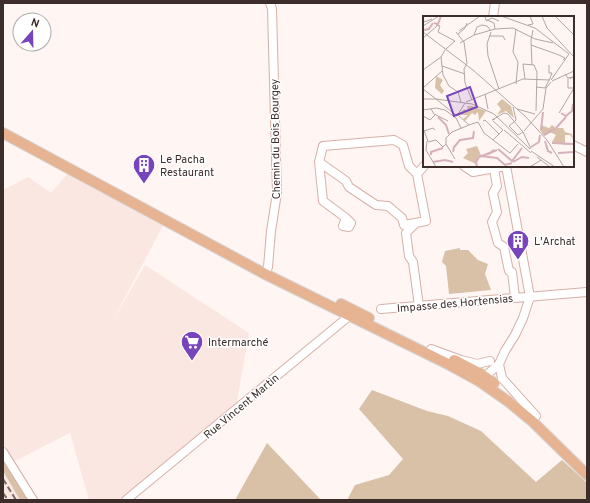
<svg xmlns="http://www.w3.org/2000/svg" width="590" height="503" viewBox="0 0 590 503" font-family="Overpass,sans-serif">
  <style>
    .built { fill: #fbe7e2 }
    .green { fill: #d8c1a7 }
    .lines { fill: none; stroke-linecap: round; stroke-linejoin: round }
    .minor-casing { stroke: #d6b0a7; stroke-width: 10 }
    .major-casing { stroke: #d8d5d4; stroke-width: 12 }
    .minor { stroke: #fff; stroke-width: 8 }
    .major { stroke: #e6b493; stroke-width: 10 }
    .rail { stroke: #776966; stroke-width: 2; stroke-dasharray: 6 3; stroke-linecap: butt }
    .labels { text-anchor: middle; stroke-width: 3; stroke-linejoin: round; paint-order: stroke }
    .street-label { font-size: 11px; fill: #3d2d2a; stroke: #fff }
    .poi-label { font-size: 11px; fill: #3d2d2a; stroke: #fff; text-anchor: start }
    .inset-river { fill: none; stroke: #d6b0bc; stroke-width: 2 }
    .inset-road { fill: none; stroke: #b1a6a3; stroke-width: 1 }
    .view { fill: #7844bc; fill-opacity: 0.15; stroke: #7844bc; stroke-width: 2 }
    .inset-edge { fill: none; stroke: #3d2d2a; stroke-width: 2 }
  </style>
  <rect width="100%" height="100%" fill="#fff6f4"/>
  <!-- built -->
  <path class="built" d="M70,171l95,51 -54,102 34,-59 104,68 -13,74 -75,58 -42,35h-30l-19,-67 -57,29 -10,-16v-256l25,-13 23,16z
    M3,471l15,25 2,4h-17z"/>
  <!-- green -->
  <path class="green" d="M460,248v2h8l10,10 10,4 -3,10 6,16 -42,4 -3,-28 -4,-4 3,-11z
    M372,390l55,21 21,5 33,15 55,51 26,-22 25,23v17h-240l8,-15 34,-10 14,-16 -44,-50z
    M267,443l54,57h-86z
    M3,460l25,40h-8l-17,-29z"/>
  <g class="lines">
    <!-- minor casing -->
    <g class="minor-casing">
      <path id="minor" d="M493,17l2,-14
        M394,140l9,5 6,21 8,8 9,47 -22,4 -2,-7 -14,-12 -12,-1 -27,-18 -3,-6 -27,-19 4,-16z
        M573,145l14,7
        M319,162l4,39 23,17 -3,8 6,1 2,-4 -5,-5
        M464,166l9,6 33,-6
        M494,169l3,17 -4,7 4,19 -5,10 6,21 6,4 5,24 3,1 3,25
        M417,174l7,-8
        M416,223l-10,10 3,23 4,6 6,44
        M265,274l3,-7 3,-36 6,-38 -5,-184 -2,-6
        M381,309l206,-17
        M431,349l30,11 16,4 13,-3
        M499,364l3,14 34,38
        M481,380l18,-16 6,-13 10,-16 8,-17 7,-21 -24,-131
        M3,452l30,48
        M126,500l228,-188"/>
    </g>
    <!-- major casing -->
    <g class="major-casing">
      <path id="major" d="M3,133l262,141 183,90 31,17 30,21 23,19 55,54
        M341,304l28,14
        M454,360l27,14 13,9"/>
    </g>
    <!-- minor -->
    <use href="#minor" class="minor"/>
    <!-- major -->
    <use href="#major" class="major"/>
    <!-- rail -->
    <path class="rail" d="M3,479l13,21
      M3,493l5,7"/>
  </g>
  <!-- icons -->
  <defs>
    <g id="building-pin" transform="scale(1.15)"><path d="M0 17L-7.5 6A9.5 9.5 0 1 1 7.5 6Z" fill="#7844bc" stroke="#fff"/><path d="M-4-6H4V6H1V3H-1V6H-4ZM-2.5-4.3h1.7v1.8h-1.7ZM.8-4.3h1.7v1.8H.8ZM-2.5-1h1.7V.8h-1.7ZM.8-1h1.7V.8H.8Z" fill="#fff"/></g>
    <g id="supermarket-pin" transform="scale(1.15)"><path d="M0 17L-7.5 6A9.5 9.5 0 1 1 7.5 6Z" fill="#7844bc" stroke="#fff"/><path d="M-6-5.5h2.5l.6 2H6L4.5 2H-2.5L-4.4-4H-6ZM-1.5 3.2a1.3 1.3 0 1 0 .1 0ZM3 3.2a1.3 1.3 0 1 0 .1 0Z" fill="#fff"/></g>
  </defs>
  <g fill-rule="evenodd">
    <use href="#building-pin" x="144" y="165"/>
    <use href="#building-pin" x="518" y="241"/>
    <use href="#supermarket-pin" x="192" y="342"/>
  </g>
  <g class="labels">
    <!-- street labels -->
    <g class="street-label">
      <text transform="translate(275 139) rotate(-91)" y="4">Chemin du Bois Bourgey</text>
      <text transform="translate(455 303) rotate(-5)" y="4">Impasse des Hortensias</text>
      <text transform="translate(241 406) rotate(-40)" y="4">Rue Vincent Martin</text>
    </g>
    <!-- poi labels -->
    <g class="poi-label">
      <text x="160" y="163">Le Pacha<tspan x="160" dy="13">Restaurant</tspan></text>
      <text x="534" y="245">L'Archat</text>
      <text x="208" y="346">Intermarché</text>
    </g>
  </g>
  <!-- overview -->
  <g transform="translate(423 16)">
    <rect width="151" height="151" fill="#fff6f4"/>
    <path d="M13,60l7,4 -3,5 4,6 -2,3 -7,-6zM79,83l9,7 3,12 -8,-7 -9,4 4,-6 -4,-5zM44,90h5l14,5 -7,10 -1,-9 -3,3 -3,-2 -7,8 -2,-2 5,-4h-9l5,-6 4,2zM118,109l8,3 3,-3 4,3h7l2,4 7,2 1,5 -3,-4h-5v9l9,-1v1l-8,1 -14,-3 4,-7 -6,-3 -6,4 -4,-6zM54,130l4,9 7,-1 5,-5 3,2 -7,4 -9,1 -4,8 -13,-6 5,-5 -2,-4z" fill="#d8c1a7"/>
    <path class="inset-river" d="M11,7l4,1 3,-8M1,14l5,-1 4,-6M138,97l5,3 6,-5 1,-7M15,101l8,8 3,9M133,112l10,-11M118,114l2,-18M121,119l11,-6M122,125l3,10 4,2M129,127l22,1M108,131l8,-5 1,-7M75,133l14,12 10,-13M30,136l1,-5 6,-7 13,-2 1,-7M135,137l16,-1M8,139v-3l12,-4M58,140l16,2 8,7 7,-2M10,146l12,-2 8,2M90,146l9,-5 7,1M54,151l-1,-5 3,-5 18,-7"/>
    <path class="inset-road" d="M0,0l1,6 8,-3M63,0l-1,3 9,4 1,6M78,0l34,12 34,26M119,0l5,12 27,29M132,0l19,19M63,5l6,-3 7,3M13,9l4,1 -2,6 17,9M105,9l5,-1 -3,-8M0,10l16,-10M72,13l18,-1 22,11 18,4M36,15l21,-15M0,16l50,38 53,47 21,23 17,27M33,16l8,10 3,21 -3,6 1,14 7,17M68,16l-4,12 1,12 11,33M35,18l7,-6 2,-5M51,19l3,-8 5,-2 5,1 4,5M67,20h13l2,4M0,22l14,-12M37,27l14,-8 21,-6M108,29l28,10 6,3 -2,2M23,33l9,-8M18,41l2,18 6,11 9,6 3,10M109,49l-1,-25 2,-10M19,50l23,8M0,54l18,-13 4,-7M142,58l3,4 5,-1 -3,2M145,62v10h5M102,63l-2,-15 11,1 3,7 -1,39M128,64l18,-26M129,65l22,-10M93,68l2,-22 -5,-10 3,-23M113,71l9,1 5,-10 2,-5h-3v-8M0,72l19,-17M0,73l13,10 36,5 22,10 36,35M62,78l3,15M0,83h13l21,17 8,-13M43,86l57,-23 27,1M90,91l3,13 -2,2M8,93l3,5 14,7M94,93l18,5M0,94l13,-2 9,2 11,8 5,10M136,97l15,-25M35,99l11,10M0,100l7,4 5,-5M72,103l-3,1 12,-7 4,1 15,18 8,17M60,105l2,-1 14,14M70,105l10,9M91,106l-5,4 9,9 5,-3M46,109l9,-3 6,11 26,20 8,-9M0,112l5,13M81,114l27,23M1,115l9,-3 2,2M101,115l19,-22 3,-21 5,-6M70,124l10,-10M4,125l-1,9 10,17M5,126l8,-2 7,7 3,-3M23,128v-6l6,-6 17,-7M23,128l9,15M108,135l24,16M114,141l13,10M107,151l11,-7"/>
    <path class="view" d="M47,71l7,20 -23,9 -7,-20z"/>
    <rect width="151" height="151" class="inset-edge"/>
  </g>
  <!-- border -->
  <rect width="590" height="503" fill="none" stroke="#3d2d2a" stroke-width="8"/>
  <!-- north arrow -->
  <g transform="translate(32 32) rotate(20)"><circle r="19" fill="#ffffff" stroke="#b1abaa"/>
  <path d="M0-3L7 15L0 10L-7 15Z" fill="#7844bc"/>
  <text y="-6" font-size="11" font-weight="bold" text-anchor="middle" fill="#3d2d2a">N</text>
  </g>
</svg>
